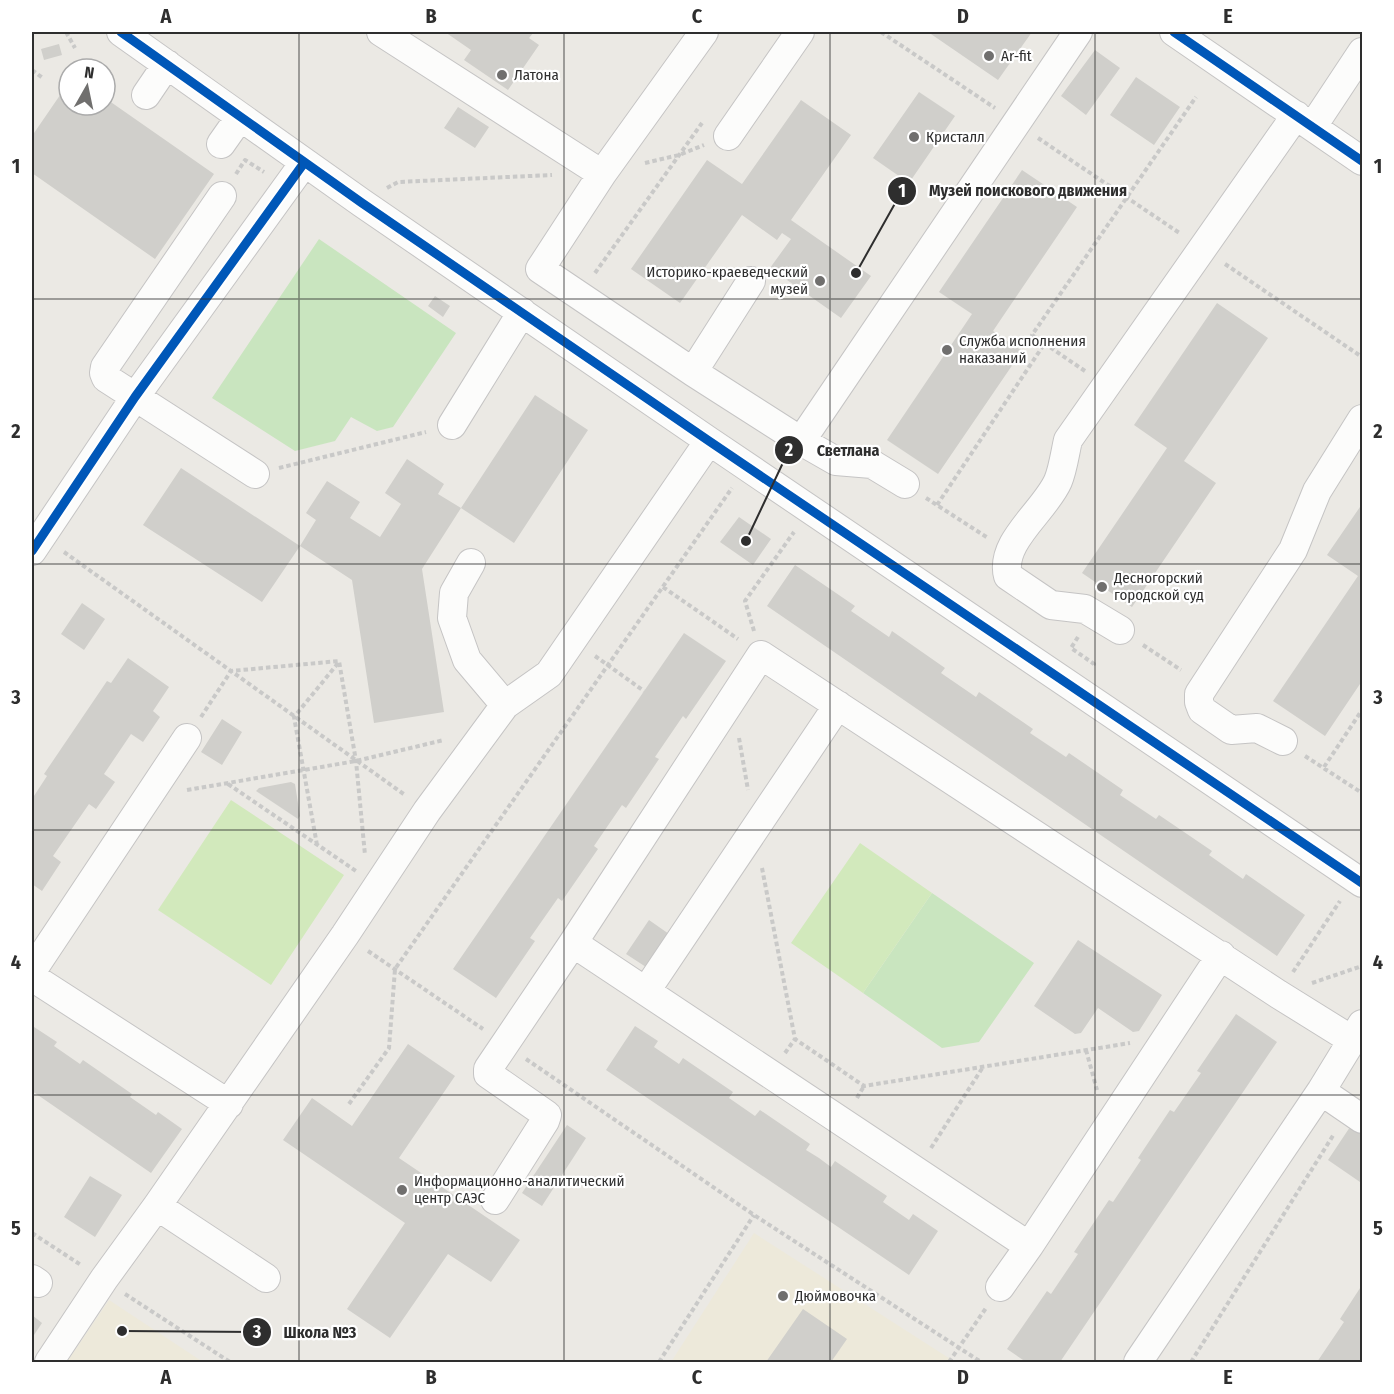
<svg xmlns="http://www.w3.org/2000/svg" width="1394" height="1394" viewBox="0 0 1394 1394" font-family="'Fira Sans Condensed',sans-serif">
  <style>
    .education { fill: #ede9da }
    .green { fill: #c9e5bf }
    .pitch { fill: #d2e9bc }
    .building { fill: #d0cfcb }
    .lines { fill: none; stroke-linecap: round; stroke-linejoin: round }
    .minor-casing { stroke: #c5c4c4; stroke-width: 30 }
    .path { stroke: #c9c9c8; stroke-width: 4; stroke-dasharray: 4.5 3; stroke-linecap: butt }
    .minor { stroke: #fcfcfb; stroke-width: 28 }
    .cycleway-casing { stroke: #fff; stroke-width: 13 }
    .cycleway { stroke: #0057b8; stroke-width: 9 }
    .grid { fill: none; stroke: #2e2e2e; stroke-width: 1.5; stroke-opacity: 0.55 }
    .poi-dot { fill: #706f6e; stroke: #fff; stroke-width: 2 }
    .labels { text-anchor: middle; stroke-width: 4.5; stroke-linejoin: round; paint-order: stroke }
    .poi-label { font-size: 15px; fill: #2e2e2e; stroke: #fff; text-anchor: start }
    .leader { fill: none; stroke: #2e2e2e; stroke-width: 2 }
    .callout-dot { fill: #2e2e2e; stroke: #fff; stroke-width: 2 }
    .mark-label { font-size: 18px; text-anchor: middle; font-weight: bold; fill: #fff }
    .callout-label { font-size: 16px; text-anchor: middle; font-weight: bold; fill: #2e2e2e; stroke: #fff; stroke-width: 4.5; stroke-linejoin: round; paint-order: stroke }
    .neatline { fill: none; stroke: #2e2e2e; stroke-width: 2 }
    .grid-label { font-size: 20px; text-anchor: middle; font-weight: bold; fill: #2e2e2e }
  </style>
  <rect width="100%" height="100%" fill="#ebe9e4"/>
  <!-- education -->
  <path class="education" d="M754,1233l201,129h-284z
    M109,1300l94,62h-136z"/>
  <!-- green -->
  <path class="green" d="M319,239l137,94 -63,94 -16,4 -26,-14 -16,24 -40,10 -83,-53z
    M932,893l102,70 -55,79 -37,6 -79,-55z"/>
  <!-- pitch -->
  <path class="pitch" d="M231,800l113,75 -73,110 -113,-75z
    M860,843l72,50 -69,100 -72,-50z"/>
  <!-- building -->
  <path class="building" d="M445,32h89l-5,6 10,7 -31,45 -44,-30 7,-10z
    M928,32h104l-34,48z
    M59,44l3,11 -18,5 -3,-11z
    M1095,50l25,18 -34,47 -25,-19z
    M1136,77l44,30 -26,38 -44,-30z
    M69,82v23h36v-7l109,76 -59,85 -123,-86v-37z
    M919,92l36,24 -46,67 -36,-25z
    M801,100l50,35 -60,85 80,56 -30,42 -71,-50 21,-29 -9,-6 -5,7 -35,-25 -62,88 -49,-34 76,-109 35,24z
    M458,107l31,20 -14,21 -31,-20z
    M1022,170l55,37 -84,124 29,20 -84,123 -51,-34 85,-126 -33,-22z
    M435,296l15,10 -7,11 -15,-11z
    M1217,303l51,35 -84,123 32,22 -84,124 -50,-34 85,-125 -33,-23z
    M535,395l53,35 -74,113 -53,-35 -39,61 22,143 -70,11 -22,-143 -52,-34 16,-26 -10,-7 21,-32 33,21 -10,16 30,19 21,-33 -16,-11 22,-34 37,25 -6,10 23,14z
    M181,468l119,78 -38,56 -119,-77z
    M1362,504v177l-37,55 -52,-35 85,-125 -31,-21z
    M739,517l32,22 -18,26 -33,-23z
    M795,565l60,41 -4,5 38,26 3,-6 53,37 -4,5 35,24 3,-5 54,37 -3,4 36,24 3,-4 54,37 -3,5 36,24 3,-4 53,36 -3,4 34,24 3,-5 59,41 -28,41 -510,-350z
    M82,603l23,16 -21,31 -23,-16z
    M684,633l42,28 -40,58 -3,-3 -28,41 4,2 -33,49 -4,-3 -28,41 4,3 -36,52 -4,-3 -28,40 5,3 -39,57 -43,-29z
    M128,658l41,29 -16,24 7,6 -17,25 -12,-8 -27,40 11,8 -19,27 -7,-5 -36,52 8,6 -19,29 -10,-7v-85l15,-23 -3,-2 63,-93 4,2z
    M222,719l20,13 -20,33 -21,-13z
    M291,782l4,2 5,32 -2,3 -42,-28 3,-3z
    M649,920l20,14 -23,33 -20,-13z
    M1078,940l84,55 -23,36 -6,1 -35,-24 -17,25 -6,1 -41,-28z
    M1236,1014l41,28 -217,320h-34l-19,-13 40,-58 4,3 27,-40 -4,-2 35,-52 4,2 28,-42 -3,-2 32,-48 4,2 27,-39 -4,-2z
    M635,1026l23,15 -4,6 25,17 4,-6 50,34 -4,6 26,18 5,-6 50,34 -4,6 13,8 12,9 4,-6 52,35 -4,6 26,18 4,-6 25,17 -29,44 -303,-205z
    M34,1027l23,15 -3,4 26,18 3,-4 49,34 -2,3 26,18 2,-3 24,17 -31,44 -119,-82v-61z
    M408,1044l47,32 -56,82 121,82 -29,42 -43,-28 -58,84 -43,-29 58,-86 -122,-83 29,-42 40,28z
    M567,1125l19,13 -44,68 -20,-13z
    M1350,1127l12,8 -2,8 2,2v33l-2,4 -32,-22z
    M90,1176l32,19 -27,42 -31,-20z
    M1362,1285v77h-45l27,-40 -4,-3z
    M803,1309l44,30 -16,23h-65z
    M32,1315l10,8 -10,15z"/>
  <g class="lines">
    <!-- minor casing -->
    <g class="minor-casing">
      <path id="minor" d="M121,32l241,171 347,238 653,442
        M381,32l221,142
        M704,32l-102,142 -62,95 153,103 108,69 35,20 36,3 33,20
        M1174,32l188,129
        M146,95l21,-31
        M1313,126l49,-74
        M728,136l72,-104
        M221,144l19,-27
        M222,196l-117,171 -1,6 2,5 149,96
        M693,372l58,-91
        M452,425l70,-113
        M801,441l277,-409
        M32,551l103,-154 169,-234
        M471,563l-17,30 -2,25 15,42 38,45
        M1120,630l-35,-21 -34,-4 -43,-29c-9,-34 37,-65 50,-95 5,-12 7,-28 10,-41l228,-325
        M1283,741l-26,-13 -26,2 -29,-20 -3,-8v-8l94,-144 24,-59 45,-72
        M573,943l456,303 192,-291
        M32,971l155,-233
        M32,977l197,127
        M646,991l192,-286
        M1321,1091l41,28
        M495,1200l50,-79 2,-6 -59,-41v-5l85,-126 188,-288 517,339 74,46
        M157,1206l109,72
        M32,1279l6,4
        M1000,1287l29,-41
        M49,1362l55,-83 53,-73 188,-271 82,-124 78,-106 44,-31 160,-233
        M1138,1362l183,-271 41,-67"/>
    </g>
    <!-- path -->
    <path class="path" d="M66,32l9,16
      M881,32l114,76
      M32,70l12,9
      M1038,138l143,96
      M645,163l34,-8 25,-10
      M236,174l9,-14 19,12
      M387,188l11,-6 154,-7
      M1225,264l137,93
      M595,273l107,-150
      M1085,371l-53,-36 164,-238
      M279,468l147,-36
      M926,498l62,40
      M937,505l108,-162
      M64,552l341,243
      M663,587l75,52
      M754,631l-9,-30 49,-69
      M1078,637l-7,11 23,16 -2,2
      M1143,645l38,25
      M595,656l49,35
      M201,717l30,-46 108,-10 17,100 9,94
      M739,738l9,52
      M1305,756l57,37
      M1324,767l38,-57
      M228,784l128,87
      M187,790l169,-29 88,-21
      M317,845l-23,-128 45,-55
      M762,868l33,171 69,47 266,-43
      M368,951l115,78
      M1293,972l47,-71
      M1312,983l50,-17
      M1086,1050l11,40
      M785,1053l10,-14
      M526,1059l228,156 227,147
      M857,1098l7,-12
      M349,1104l40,-56 6,-79 337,-481
      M931,1148l52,-81
      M32,1233l49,32
      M125,1294l105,68
      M659,1362l95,-147
      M949,1362l37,-54
      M1191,1362l143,-228"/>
    <!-- minor -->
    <use href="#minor" class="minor"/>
    <!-- cycleway casing -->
    <g class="cycleway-casing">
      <path id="cycleway" d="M121,32l241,171 347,238 653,442
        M1174,32l188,129
        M32,551l103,-154 169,-234"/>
    </g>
    <!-- cycleway -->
    <use href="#cycleway" class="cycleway"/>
  </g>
  <!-- grid -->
  <path class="grid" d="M299,32v1330M564,32v1330M830,32v1330M1095,32v1330M32,299h1330M32,564h1330M32,830h1330M32,1095h1330"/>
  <!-- markers -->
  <g class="poi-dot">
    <circle cx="989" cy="56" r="6"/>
    <circle cx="502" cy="75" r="6"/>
    <circle cx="914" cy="137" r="6"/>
    <circle cx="820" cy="281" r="6"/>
    <circle cx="947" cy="350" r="6"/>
    <circle cx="1102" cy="587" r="6"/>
    <circle cx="402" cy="1190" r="6"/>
    <circle cx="783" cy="1296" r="6"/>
  </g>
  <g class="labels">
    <!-- poi labels -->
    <g class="poi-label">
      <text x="1001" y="61">Ar-fit</text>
      <text x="514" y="80">Латона</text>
      <text x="926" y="142">Кристалл</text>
      <text x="808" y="277" text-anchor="end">Историко-краеведческий<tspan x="808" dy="17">музей</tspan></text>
      <text x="959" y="346">Служба исполнения<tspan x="959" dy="17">наказаний</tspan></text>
      <text x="1114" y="583">Десногорский<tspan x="1114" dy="17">городской суд</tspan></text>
      <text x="414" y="1186">Информационно-аналитический<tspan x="414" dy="17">центр САЭС</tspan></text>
      <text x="795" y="1301">Дюймовочка</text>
    </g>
  </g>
  <!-- callouts -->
  <path class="leader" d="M856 273L902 191M746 541L789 450M122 1331L257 1332"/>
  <g class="callout-dot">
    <circle cx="856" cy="273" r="6"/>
    <circle cx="746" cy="541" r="6"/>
    <circle cx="122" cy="1331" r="6"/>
    <circle cx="902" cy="191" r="15"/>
    <circle cx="789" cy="450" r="15"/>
    <circle cx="257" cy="1332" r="15"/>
  </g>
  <g class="mark-label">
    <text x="902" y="197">1</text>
    <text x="789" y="456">2</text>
    <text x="257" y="1338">3</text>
  </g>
  <g class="callout-label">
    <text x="1028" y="196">Музей поискового движения</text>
    <text x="848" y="456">Светлана</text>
    <text x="320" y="1338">Школа №3</text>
  </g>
  <!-- border -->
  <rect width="1394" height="1394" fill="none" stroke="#ffffff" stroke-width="66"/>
  <!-- north arrow -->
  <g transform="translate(87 87) rotate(9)"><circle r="28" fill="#ffffff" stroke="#ababab" stroke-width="1.5"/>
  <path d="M0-4.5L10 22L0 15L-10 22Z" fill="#706f6e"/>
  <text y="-9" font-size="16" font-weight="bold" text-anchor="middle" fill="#2e2e2e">N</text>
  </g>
  <rect x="33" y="33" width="1328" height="1328" class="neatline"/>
  <g class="grid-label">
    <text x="166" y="23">A</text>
    <text x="431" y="23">B</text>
    <text x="697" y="23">C</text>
    <text x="963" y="23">D</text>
    <text x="1228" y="23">E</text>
    <text x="16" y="173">1</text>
    <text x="1378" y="173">1</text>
    <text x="16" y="438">2</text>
    <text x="1378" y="438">2</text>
    <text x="16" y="704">3</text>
    <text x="1378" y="704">3</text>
    <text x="16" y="969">4</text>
    <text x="1378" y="969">4</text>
    <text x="16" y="1235">5</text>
    <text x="1378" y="1235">5</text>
    <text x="166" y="1384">A</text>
    <text x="431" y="1384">B</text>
    <text x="697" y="1384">C</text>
    <text x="963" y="1384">D</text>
    <text x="1228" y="1384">E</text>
  </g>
</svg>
